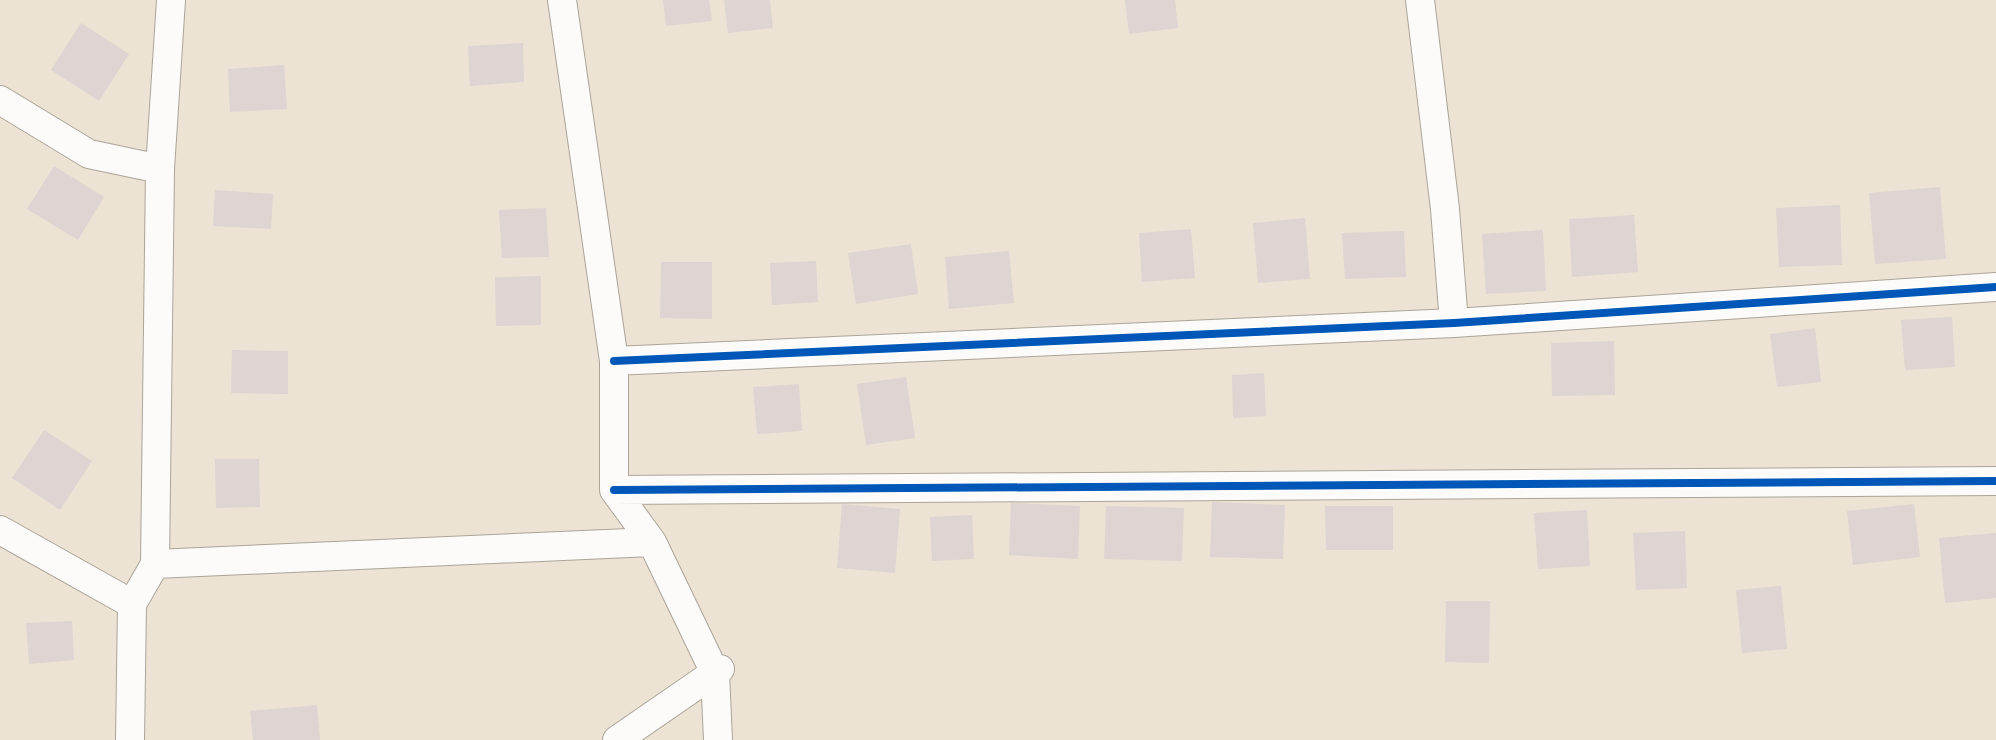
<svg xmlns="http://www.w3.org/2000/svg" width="1996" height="740" viewBox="0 0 1996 740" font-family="'Open Sans',sans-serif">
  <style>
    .building { fill: #ded4d2 }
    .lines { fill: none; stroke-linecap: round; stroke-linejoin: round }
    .minor-casing { stroke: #aba499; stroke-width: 30 }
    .minor { stroke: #fcfbf9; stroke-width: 28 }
    .cycleway-casing { stroke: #fff; stroke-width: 11 }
    .cycleway { stroke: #0057b8; stroke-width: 8 }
  </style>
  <rect width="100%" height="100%" fill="#ece3d4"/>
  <!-- building -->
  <path class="building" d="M663,0h46l3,21 -46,5z
    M724,0h46l3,28 -45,5z
    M1125,0h50l3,28 -49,6z
    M81,23l48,31 -30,47 -48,-31z
    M523,43l1,39 -54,4 -2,-40z
    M284,65l3,44 -57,3 -2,-43z
    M54,166l50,31 -26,43 -51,-31z
    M1940,187l6,72 -71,5 -6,-71z
    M215,190l58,4 -2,35 -58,-3z
    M1840,205l2,60 -63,2 -3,-59z
    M546,208l3,49 -47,1 -3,-48z
    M1634,215l4,57 -66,5 -3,-58z
    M1305,218l5,61 -52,4 -5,-60z
    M1191,229l4,49 -53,4 -3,-49z
    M1543,230l3,61 -60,3 -4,-60z
    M1404,231l2,46 -61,2 -3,-46z
    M911,244l7,50 -62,10 -8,-51z
    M1009,251l5,52 -65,6 -4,-52z
    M816,261l2,41 -46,3 -2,-42z
    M661,262h51v57l-52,-1z
    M541,276v49l-45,1 -1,-49z
    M1952,317l3,50 -50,3 -4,-50z
    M1815,328l6,54 -44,5 -7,-53z
    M1614,341l1,54 -63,1 -1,-53z
    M232,350l56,1v43l-57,-1z
    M1264,373l2,43 -33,2 -1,-43z
    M906,377l9,61 -49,7 -9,-61z
    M799,384l3,47 -45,3 -4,-47z
    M44,430l48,31 -32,49 -48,-32z
    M215,459h44l1,48 -44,1z
    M1212,502l73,3 -2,54 -73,-2z
    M1011,503l69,3 -2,53 -69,-4z
    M842,504l58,5 -5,64 -58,-5z
    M1914,504l6,53 -67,8 -6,-54z
    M1106,506l78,2 -2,53 -78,-2z
    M1325,506h68v44h-67z
    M1587,510l3,56 -52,3 -4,-56z
    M972,515l2,44 -42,2 -2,-44z
    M1685,531l2,57 -51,2 -3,-57z
    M1996,533v65l-51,5 -6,-65z
    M1781,586l6,63 -45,4 -6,-63z
    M1446,601h44l-1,62 -44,-1z
    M72,621l2,39 -45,4 -3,-41z
    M317,705l3,35h-67l-3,-29z"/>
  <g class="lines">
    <!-- minor casing -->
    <g class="minor-casing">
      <path id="minor" d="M562,0l52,361v129l38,52 63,131 3,67
        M1420,0l25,209 9,114
        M0,100l89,54 71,15
        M614,361l840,-38 542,-36
        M614,490l1382,-9
        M0,530l132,74
        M155,564l497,-22
        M130,740l2,-136 23,-40 5,-395 11,-169
        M617,740l103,-71"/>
    </g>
    <!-- minor -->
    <use href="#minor" class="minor"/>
    <!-- cycleway casing -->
    <g class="cycleway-casing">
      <path id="cycleway" d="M614,361l840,-38 542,-36
        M614,490l1382,-9"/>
    </g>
    <!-- cycleway -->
    <use href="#cycleway" class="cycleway"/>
  </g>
</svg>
